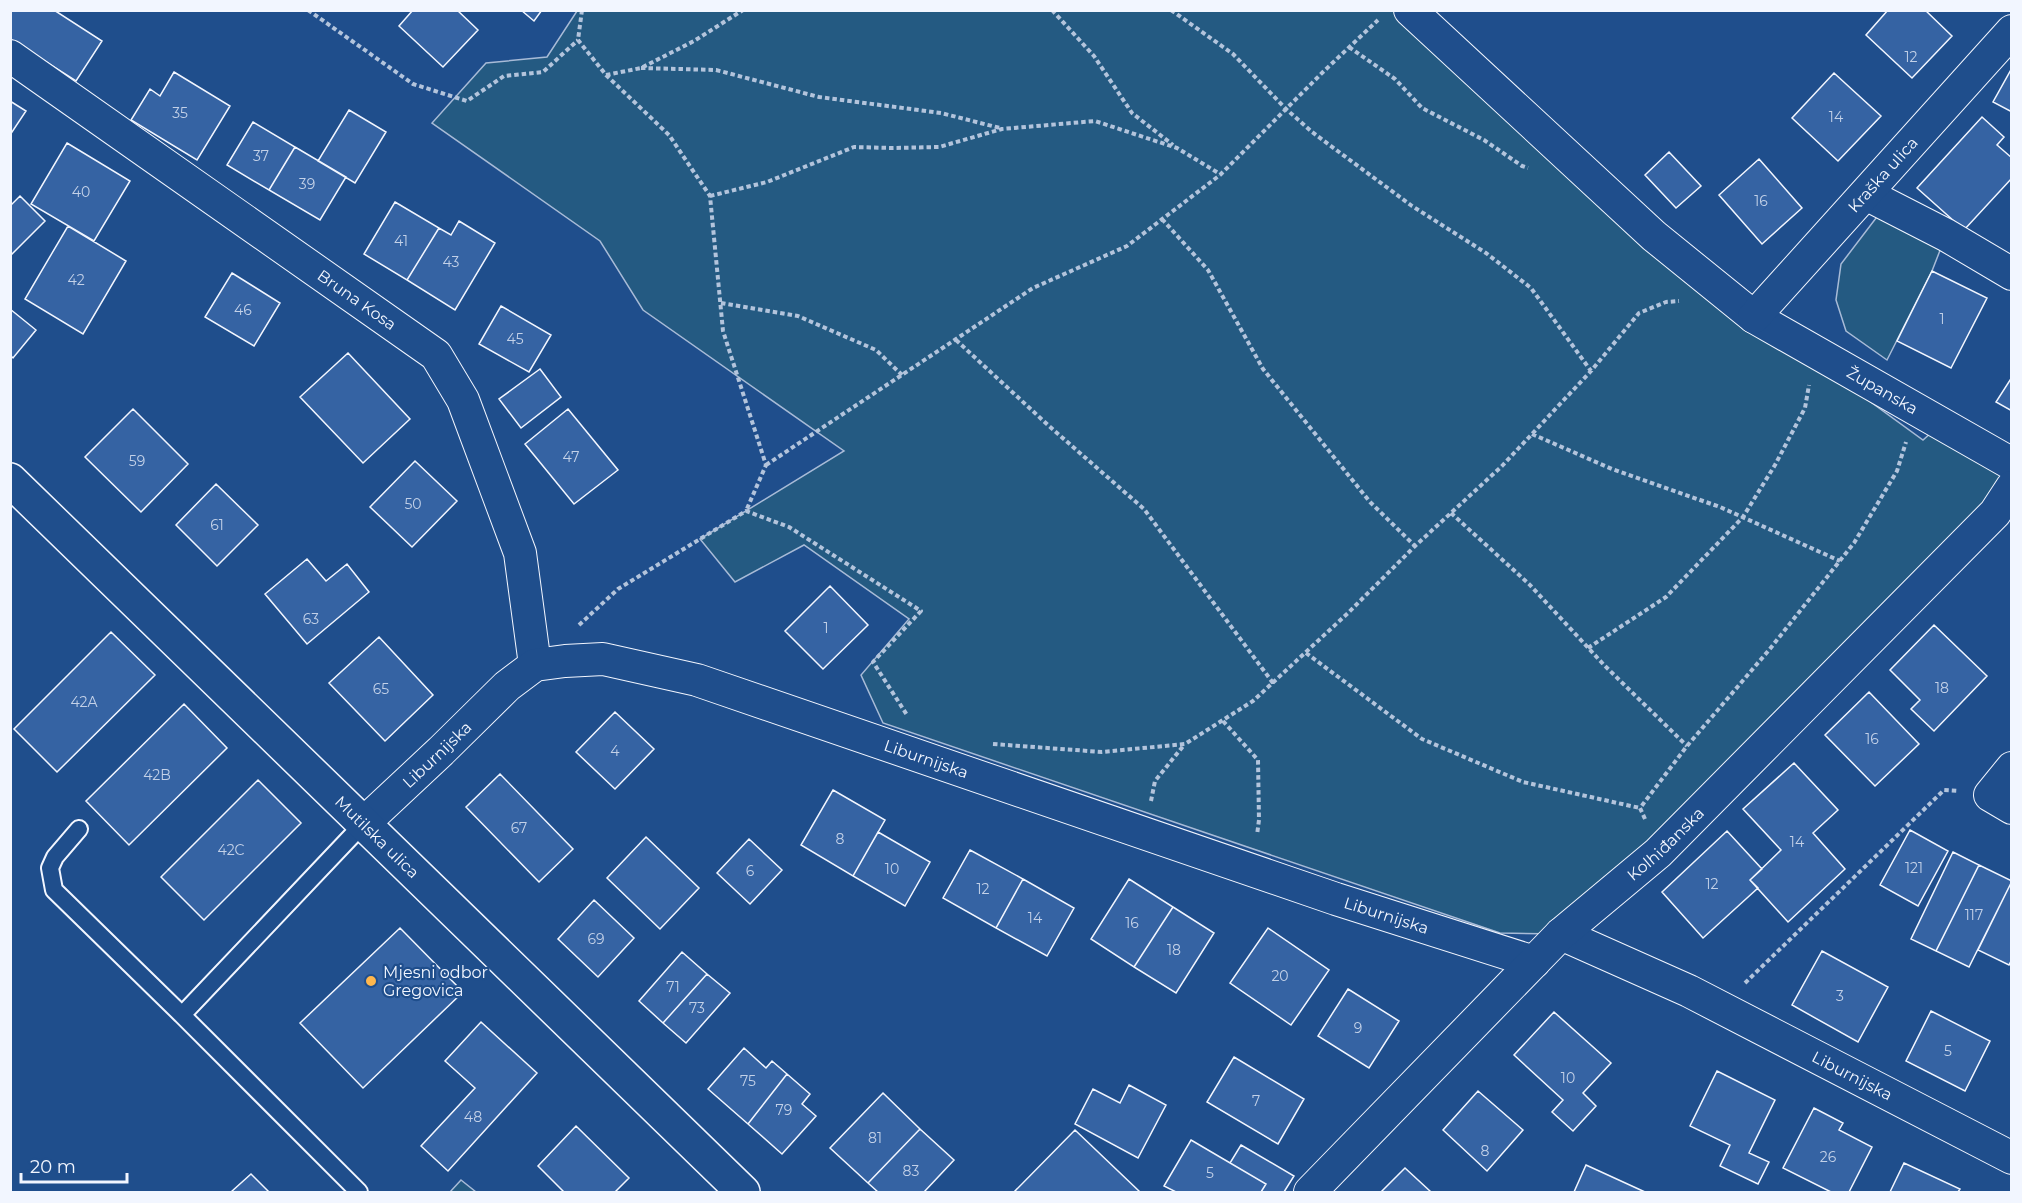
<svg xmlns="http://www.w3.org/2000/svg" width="2022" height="1203" viewBox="0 0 2022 1203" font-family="Montserrat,sans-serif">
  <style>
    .green { fill: #245a82; stroke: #a8bbd7; stroke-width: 1.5 }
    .building { fill: #3563a3; stroke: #f2f6ff; stroke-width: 1.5 }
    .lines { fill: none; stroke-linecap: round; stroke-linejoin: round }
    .lane-casing { stroke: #f2f6ff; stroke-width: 20 }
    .street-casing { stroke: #f2f6ff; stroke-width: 34 }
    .secondary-casing { stroke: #f2f6ff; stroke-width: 36 }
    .path { stroke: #b3c4dc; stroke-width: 4; stroke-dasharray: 4.5 3; stroke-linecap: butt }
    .lane { stroke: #1f4e8c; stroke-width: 16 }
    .street { stroke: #1f4e8c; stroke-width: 32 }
    .secondary { stroke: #1f4e8c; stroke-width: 33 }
    .poi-dot { fill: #ffb74d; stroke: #1f4e8c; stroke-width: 2 }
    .labels { text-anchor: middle; stroke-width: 4.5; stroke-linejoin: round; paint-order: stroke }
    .number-label { font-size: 14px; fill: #c3d1e8 }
    .street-label { font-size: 16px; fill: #f2f6ff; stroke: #1f4e8c }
    .poi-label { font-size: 16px; fill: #f2f6ff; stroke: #1f4e8c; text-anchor: start }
  </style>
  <rect width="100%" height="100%" fill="#1f4e8c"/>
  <!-- green -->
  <path class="green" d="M577,11h833l344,306 169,123 18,-16 70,40v23l-450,447 -61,-1 -617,-210 -22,-48 48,-56 -105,-74 -69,37 -35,-43 144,-88 -201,-141 -43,-69 -168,-118 54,-60 61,-6z
    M1886,205l60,30 -14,36 -45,89 -41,-29 -10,-31 5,-36z
    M461,1180l15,12h-26z"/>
  <!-- building -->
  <path class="building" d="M10,10h44l48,31 -26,40 -66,-42z
    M413,10h44l21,20 -35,37 -44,-41z
    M521,10h21l-8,11z
    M1888,10h37l27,26 -40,42 -46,-43z
    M2012,68v44l-19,-10z
    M174,72l56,34 -33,54 -66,-40 19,-31 10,7z
    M1834,73l47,43 -43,45 -46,-43z
    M10,101l16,10 -16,24z
    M349,110l37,22 -31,51 -37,-22z
    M1982,117l22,20 -7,8 15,13v20l-48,52 -47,-42z
    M253,122l42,25 -26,43 -42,-25z
    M67,143l63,38 -36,60 -63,-37z
    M295,147l51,30 -26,43 -51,-30z
    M1669,152l32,34 -25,22 -31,-33z
    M1759,159l43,49 -40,36 -43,-49z
    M20,196l25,25 -35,35v-50z
    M395,202l44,26 -32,52 -43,-26z
    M459,221l36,22 -40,67 -48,-30 32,-52 12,7z
    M68,226l58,35 -43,73 -58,-35z
    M1932,271l55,27 -36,70 -54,-27z
    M232,273l48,30 -26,43 -49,-29z
    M501,306l50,29 -22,37 -50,-28z
    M10,309l26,21 -23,28 -3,-3z
    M348,353l62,66 -47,44 -63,-66z
    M540,369l21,28 -40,31 -22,-29z
    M2012,377v34l-16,-9z
    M133,409l55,55 -47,48 -56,-55z
    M568,409l50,61 -44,34 -49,-60z
    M415,461l42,40 -45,46 -42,-40z
    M216,484l42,41 -41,41 -41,-41z
    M307,559l19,22 21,-17 22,28 -62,52 -42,-50z
    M830,586l38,39 -45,44 -38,-38z
    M1934,625l53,51 -53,55 -23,-22 9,-9 -30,-30z
    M111,632l44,43 -98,97 -43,-43z
    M379,637l54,58 -48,46 -56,-58z
    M1869,692l50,52 -44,42 -50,-51z
    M184,704l43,44 -98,97 -43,-44z
    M615,712l39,37 -39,40 -39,-37z
    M1794,763l44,47 -25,23 32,36 -57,53 -38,-42 31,-30 -38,-41z
    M500,774l73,75 -34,33 -73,-75z
    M258,780l43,43 -97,97 -43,-43z
    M833,790l52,30 -32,56 -52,-31z
    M1910,830l38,21 -30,55 -38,-21z
    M1727,831l35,38 -12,11 8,8 -55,50 -41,-46z
    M878,832l52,30 -25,44 -52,-30z
    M646,837l53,51 -39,41 -53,-51z
    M749,839l33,31 -32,34 -33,-31z
    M970,850l53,29 -27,49 -53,-30z
    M1953,852l26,13 -43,86 -25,-12z
    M1979,865l33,16 -43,86 -33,-16z
    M1023,879l51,29 -27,48 -51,-28z
    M1129,879l44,28 -39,60 -43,-28z
    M2012,881v78l-3,6 -31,-15z
    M594,900l40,38 -36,39 -40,-38z
    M1173,907l41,26 -38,60 -42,-26z
    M400,928l63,64 -100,96 -63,-65z
    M1268,928l61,42 -38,55 -61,-42z
    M1822,951l66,36 -30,55 -66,-37z
    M682,952l25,22 -44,49 -24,-22z
    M707,974l23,19 -44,50 -23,-20z
    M1348,989l51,32 -30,47 -51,-32z
    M1931,1011l59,30 -25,50 -59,-30z
    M1554,1012l57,51 -28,30 13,13 -23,25 -21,-19 11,-12 -49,-45z
    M481,1022l56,51 -89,98 -27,-25 54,-58 -30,-27z
    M744,1048l22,20 6,-7 15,13 -39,50 -40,-35z
    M1234,1057l70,42 -26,45 -71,-42z
    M1717,1071l58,29 -26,53 20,9 -11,22 -38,-18 10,-21 -40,-19z
    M787,1074l23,20 -8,10 14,12 -34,38 -34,-30z
    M1129,1085l37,20 -28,53 -63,-34 18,-35 27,14z
    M1478,1091l45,39 -36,41 -44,-41z
    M883,1093l37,36 -52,54 -38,-35z
    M1814,1108l29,15 -4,7 33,17 -23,45h-18l-48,-24z
    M576,1126l53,52 -14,14h-51l-26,-26z
    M920,1129l34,31 -30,32h-46l-10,-9z
    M1075,1130l65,62h-126z
    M1191,1140l75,44 -5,8h-85l-12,-6z
    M1241,1145l53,31 -10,16h-23l5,-8 -36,-21z
    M1904,1163l56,26 -2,3h-68z
    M1586,1165l59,27h-71z
    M1405,1168l26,24h-50z
    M251,1174l18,18h-38z"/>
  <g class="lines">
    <!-- lane casing -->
    <g class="lane-casing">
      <path id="lane" d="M79,829l-24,28 -5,11 4,22 128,125
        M359,1192l-177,-177 182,-192"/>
    </g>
    <!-- street casing -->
    <g class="street-casing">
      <g id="street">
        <path id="s1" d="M1410,10l244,226 100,81 258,147"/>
        <path id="s2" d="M10,56l426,299 27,45 57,153 15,112"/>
        <path d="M1866,194l80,41 66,39"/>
        <path id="s3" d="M1754,317l258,-286"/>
        <path d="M2012,768l-22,27 22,13"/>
        <path id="s4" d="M364,823l77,-72 66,-65 28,-21 30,-4 38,-2 94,21 639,219 198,63"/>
        <path id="s5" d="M1561,934l128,57 323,167"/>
        <path id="s6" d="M1310,1192l251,-258 97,-81 337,-340 17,-26"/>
      </g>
    </g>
    <!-- secondary casing -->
    <g class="secondary-casing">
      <g id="secondary">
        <path id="s7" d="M10,480l733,712"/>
      </g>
    </g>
    <!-- path -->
    <path class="path" d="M308,10l105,74 54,17 37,-25 39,-4 35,-32
      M582,10l-4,30 28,35 63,60 41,61 13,135 43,134 -20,46
      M1052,10l42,46 38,57 41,32
      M1171,10l62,44 53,55 26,23 100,74 74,47 45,35 60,83
      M1349,47l46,32 27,29 62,32 38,26 6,2
      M641,68l75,2 103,27 122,16 59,15
      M606,75l35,-7 53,-27 49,-31
      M710,196l57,-14 87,-35 39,1 46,-1 63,-18 93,-8 82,27 43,26
      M1162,219l46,51 55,99 107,133 45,44
      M721,303l77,13 78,34 26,25
      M956,340l93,86 95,83 129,174
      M1532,434l80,35 108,38 120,54
      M766,465l267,-177 94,-42 93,-71 104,-104 54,-51
      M1451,513l78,71 75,81 83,81
      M579,625l39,-36 128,-78 43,16 132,84 -48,51 34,53
      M1588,648l78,-51 77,-80 32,-52 30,-57 4,-23
      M1306,653l116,86 101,43 117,26
      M1223,721l35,39 1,60 -2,15
      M993,744l109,8 83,-8 68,-43 95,-88 67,-67 87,-80 89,-95 48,-58 27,-11 13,-1
      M1151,801l4,-20 29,-36
      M1645,819l-5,-11 47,-62 82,-96 85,-107 43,-72 9,-29
      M1745,983l199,-193 15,1"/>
    <!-- lane -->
    <use href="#lane" class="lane"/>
    <!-- street -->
    <use href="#street" class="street"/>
    <!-- secondary -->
    <use href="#secondary" class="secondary"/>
  </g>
  <!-- markers -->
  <circle class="poi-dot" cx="371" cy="981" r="6"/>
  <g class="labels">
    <!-- number labels -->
    <g class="number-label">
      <text x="1911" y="62">12</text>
      <text x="180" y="118">35</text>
      <text x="1836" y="122">14</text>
      <text x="261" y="161">37</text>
      <text x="307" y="189">39</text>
      <text x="81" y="197">40</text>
      <text x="1761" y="206">16</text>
      <text x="401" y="246">41</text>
      <text x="451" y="267">43</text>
      <text x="76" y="285">42</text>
      <text x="243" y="315">46</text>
      <text x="1942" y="324">1</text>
      <text x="515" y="344">45</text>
      <text x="571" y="462">47</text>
      <text x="137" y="466">59</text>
      <text x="413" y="509">50</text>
      <text x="217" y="530">61</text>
      <text x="311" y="624">63</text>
      <text x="826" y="633">1</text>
      <text x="1942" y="693">18</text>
      <text x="381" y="694">65</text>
      <text x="84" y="707">42A</text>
      <text x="1872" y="744">16</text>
      <text x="615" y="756">4</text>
      <text x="157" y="780">42B</text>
      <text x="519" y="833">67</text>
      <text x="840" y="844">8</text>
      <text x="1797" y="847">14</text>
      <text x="231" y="855">42C</text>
      <text x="1914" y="873">121</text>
      <text x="892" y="874">10</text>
      <text x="750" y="876">6</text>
      <text x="1712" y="889">12</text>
      <text x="983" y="894">12</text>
      <text x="1974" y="920">117</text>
      <text x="1035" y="923">14</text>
      <text x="1132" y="928">16</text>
      <text x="596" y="944">69</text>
      <text x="1174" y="955">18</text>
      <text x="1280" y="981">20</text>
      <text x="673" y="992">71</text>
      <text x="1840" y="1001">3</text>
      <text x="697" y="1013">73</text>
      <text x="1358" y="1033">9</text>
      <text x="1948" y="1056">5</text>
      <text x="1568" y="1083">10</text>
      <text x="748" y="1086">75</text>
      <text x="1256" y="1106">7</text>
      <text x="784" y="1115">79</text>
      <text x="473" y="1122">48</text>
      <text x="875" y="1143">81</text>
      <text x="1485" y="1156">8</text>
      <text x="1828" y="1162">26</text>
      <text x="911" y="1176">83</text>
      <text x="1210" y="1178">5</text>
    </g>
    <!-- street labels -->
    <g class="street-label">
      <text dy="6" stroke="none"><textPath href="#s3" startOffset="192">Kraška ulica</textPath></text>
      <text dy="6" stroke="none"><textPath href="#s2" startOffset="424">Bruna Kosa</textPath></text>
      <text dy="6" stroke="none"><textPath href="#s1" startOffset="609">Županska</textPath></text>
      <text dy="6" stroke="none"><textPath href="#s4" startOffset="100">Liburnijska</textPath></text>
      <text dy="6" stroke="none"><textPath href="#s4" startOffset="640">Liburnijska</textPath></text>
      <text dy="6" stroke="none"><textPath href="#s7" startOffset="512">Mutilska ulica</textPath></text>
      <text dy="6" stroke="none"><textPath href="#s6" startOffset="498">Kolhiđanska</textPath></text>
      <text dy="6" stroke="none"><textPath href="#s4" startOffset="1126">Liburnijska</textPath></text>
      <text dy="6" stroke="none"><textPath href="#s5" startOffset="324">Liburnijska</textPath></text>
    </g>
    <!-- poi labels -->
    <g class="poi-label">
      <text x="383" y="978">Mjesni odbor<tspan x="383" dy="18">Gregovica</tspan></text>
    </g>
  </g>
  <!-- border -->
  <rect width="2022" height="1203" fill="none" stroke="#f2f6ff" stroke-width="24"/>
  <!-- scale -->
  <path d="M21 1173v9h106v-9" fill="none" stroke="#f2f6ff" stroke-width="3"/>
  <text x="30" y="1173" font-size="18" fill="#f2f6ff" stroke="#1f4e8c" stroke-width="4.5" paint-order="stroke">20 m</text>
</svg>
